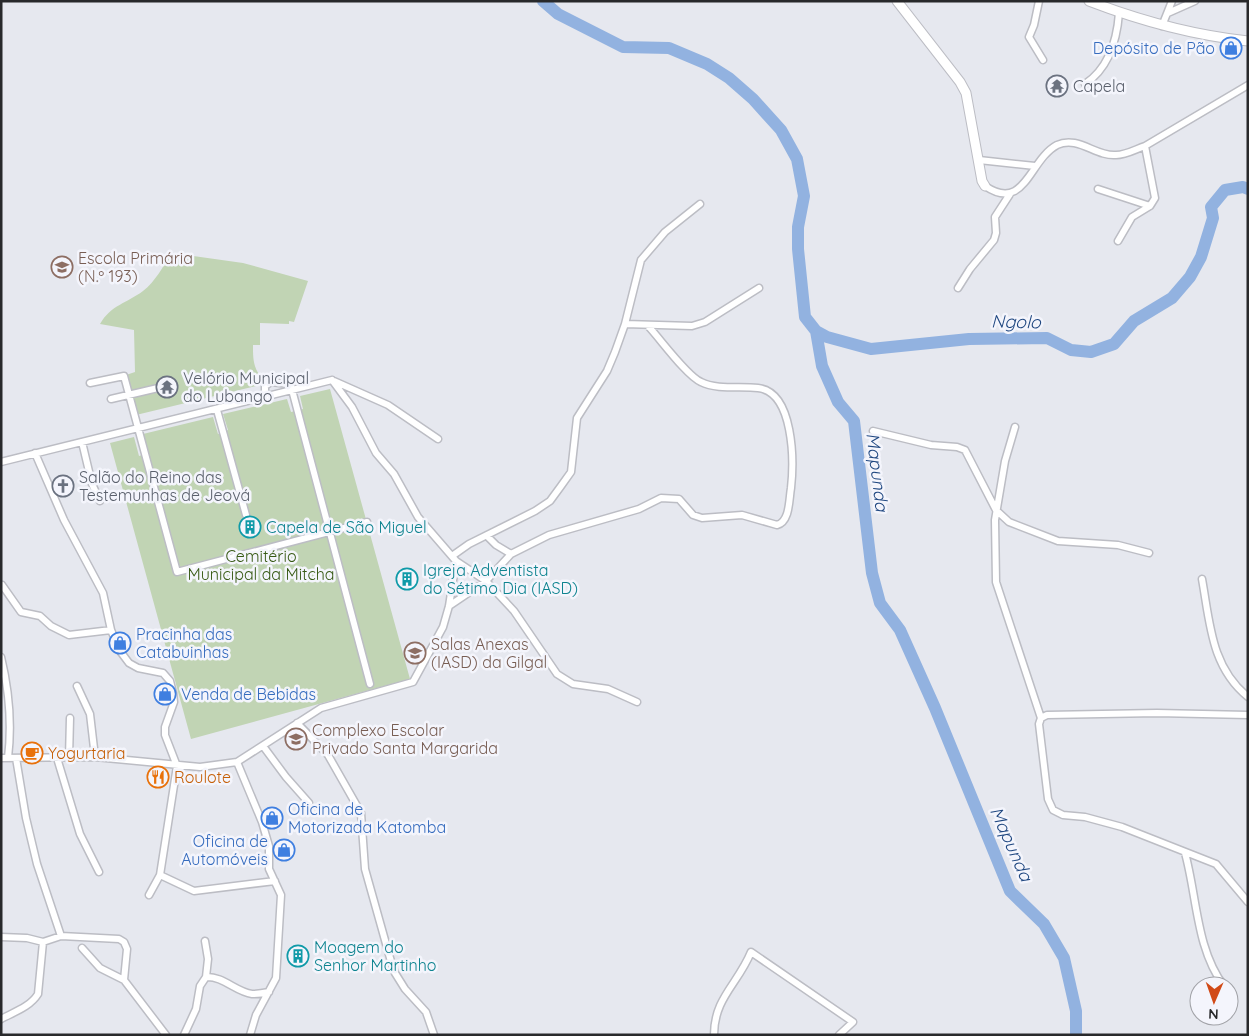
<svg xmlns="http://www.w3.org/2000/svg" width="1249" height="1036" viewBox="0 0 1249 1036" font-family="Quicksand,sans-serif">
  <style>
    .green { fill: #c1d4b4 }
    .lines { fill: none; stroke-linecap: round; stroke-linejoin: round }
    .river { stroke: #92b2e0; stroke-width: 12 }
    .street-casing { stroke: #bcbdc4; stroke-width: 9 }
    .secondary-casing { stroke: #bcbdc4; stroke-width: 11 }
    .street { stroke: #fff; stroke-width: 6 }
    .secondary { stroke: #fff; stroke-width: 9 }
    .labels { text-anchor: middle; stroke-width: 5; stroke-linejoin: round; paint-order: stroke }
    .shop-label { font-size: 16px; fill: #366cbe; stroke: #f4f5fc; text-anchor: start }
    .worship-label { font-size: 16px; fill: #5b616d; stroke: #f4f5fc; text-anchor: start }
    .education-label { font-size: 16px; fill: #785e54; stroke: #f4f5fc; text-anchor: start }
    .culture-label { font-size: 16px; fill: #0d838f; stroke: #f4f5fc; text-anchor: start }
    .park-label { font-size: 16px; fill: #375a14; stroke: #f4f5fc }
    .food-label { font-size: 16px; fill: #c56008; stroke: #f4f5fc; text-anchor: start }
    .water-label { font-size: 18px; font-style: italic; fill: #1f4780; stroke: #f4f5fc }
  </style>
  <rect width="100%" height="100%" fill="#e6e8ef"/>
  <!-- green -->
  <path class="green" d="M172,253l71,10 65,18 -14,41 -5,-1v3l-29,-1v22h-7c0,13 0,22 8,32l-1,8 -124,30 -10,-40 9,-3 -1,-42 -34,-6c11,-19 27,-21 43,-33 13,-10 20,-25 29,-38z
    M330,389l80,290 -219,60 -81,-296 24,-6 5,19 10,-3 -6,-19 70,-17 5,17 10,-4 -5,-16 64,-15 4,13 12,-3 -3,-13z"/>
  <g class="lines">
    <!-- river -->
    <path class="river" d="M543,1l15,13 65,33 46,1 38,16 22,14 24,21 28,31 16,29 7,37 -6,31v22l7,68 11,14 6,35 16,36 16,19 18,152 8,30 20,27 35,78 75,183 34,33 20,34 12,53v24
      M816,331l11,6 44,12 98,-10 78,-1 24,12 20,2 23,-8 20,-23 38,-23 18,-21 11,-20 12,-39 -2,-11 14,-17 18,-3 5,2"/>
    <!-- street casing -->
    <g class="street-casing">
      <path id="street" d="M1039,1l-5,24 -5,12 14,23
        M1168,13l27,-12
        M1162,26l10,-25
        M1085,84c24,-16 32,-44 34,-71
        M979,160l56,6
        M985,186c40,27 44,-26 72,-41 21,-10 39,12 59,10 10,0 20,-6 29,-9l103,-61
        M1098,189l52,17
        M1118,241l14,-24 18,-11 5,-8 -10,-52
        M958,288l12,-19 24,-29 2,-7 -1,-16 15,-23
        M625,324l67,2 13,-4 54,-34
        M332,380l20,27 24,46 18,21 24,43 38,44 30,20 28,30 43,63 16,10 35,5 29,13
        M334,381l54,24 50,34
        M90,383l34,-7 53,196 190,-50
        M265,398v-12l6,-4 18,2 2,2 79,298
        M111,399l47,-11
        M217,410l29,105
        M1015,427l-10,34 -10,59 1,62 45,136
        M873,431l58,14 26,2 8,3 31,60 13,12 49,19 60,4 31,8
        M82,442l10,42 8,17
        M35,453l29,67 39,73 8,37 9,21 9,12 9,5 25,5 7,8 3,12 1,9 -9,25v8l12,31 -17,109 -11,20
        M1,462l331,-82
        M487,536l9,9 15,9
        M452,556l17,-12 66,-33 15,-10 11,-15 10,-14 6,-54 30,-47 8,-19 10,-28 16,-64 24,-28 35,-28
        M1202,579c8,44 9,88 46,118
        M2,585l19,27 19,4 11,10 18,9 42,-5
        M449,606l37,-25 25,-27 38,-19 90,-26 22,-11 18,1 14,16 9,3 40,-3 35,10c13,-3 12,-26 14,-37 3,-27 3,-96 -33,-100 -17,-2 -41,2 -57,-6 -14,-6 -40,-42 -52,-55
        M1,657c8,33 11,68 7,101
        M77,686l13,28 5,43
        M1248,715l-91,-2 -110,2 -6,3 -2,6 9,75 5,11 10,5 22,2 37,10 94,37 32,38
        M297,723l31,32 33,58 4,56 25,89 5,15 10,16 21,23 8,23
        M263,746l23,31 23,26
        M1,758l94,-1 105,10 37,-5 84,-54 92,-26 30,-55 6,-21 7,-45
        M16,758l10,60 11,46 24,72
        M57,758l23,76 19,38
        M69,758l1,-40
        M237,762l25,60 7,24v23l12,26 -5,83 -20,37 -6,20
        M1185,853c12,43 11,96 39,133
        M160,875l34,16 81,-10
        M1,937l26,1 16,4
        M205,941l3,18 -2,18
        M82,948l18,20 24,12
        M1,1019c13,-7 29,-12 37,-25l5,-52 18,-6 58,3 5,3 3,7 -3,31 42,55
        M184,1035l12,-26 4,-23 6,-9c17,-1 30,15 46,17 5,0 12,-1 17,-2
        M714,1035c0,-37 24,-51 37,-83l102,70 -14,13"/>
    </g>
    <!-- secondary casing -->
    <g class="secondary-casing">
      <path id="secondary" d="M897,1l63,81 6,11 16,88 3,5
        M1089,1c52,20 103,34 159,40"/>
    </g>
    <!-- street -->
    <use href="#street" class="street"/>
    <!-- secondary -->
    <use href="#secondary" class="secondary"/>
  </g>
  <!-- icons -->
  <defs>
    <g id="shop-ring" transform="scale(1.125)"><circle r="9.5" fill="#f4f5fc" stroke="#3f7fe0" stroke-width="1.5"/><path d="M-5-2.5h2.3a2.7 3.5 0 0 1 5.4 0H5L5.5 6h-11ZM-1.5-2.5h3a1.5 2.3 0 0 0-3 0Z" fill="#3f7fe0"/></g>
    <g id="temple-ring" transform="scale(1.125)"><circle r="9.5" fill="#f4f5fc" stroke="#6b7280" stroke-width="1.5"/><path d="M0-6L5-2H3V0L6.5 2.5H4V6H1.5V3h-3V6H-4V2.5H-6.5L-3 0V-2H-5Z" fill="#6b7280"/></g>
    <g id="school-ring" transform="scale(1.125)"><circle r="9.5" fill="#f4f5fc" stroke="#8d6e63" stroke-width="1.5"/><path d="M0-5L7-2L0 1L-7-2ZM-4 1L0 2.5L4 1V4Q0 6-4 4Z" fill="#8d6e63"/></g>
    <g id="church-ring" transform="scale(1.125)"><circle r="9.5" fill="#f4f5fc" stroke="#6b7280" stroke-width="1.5"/><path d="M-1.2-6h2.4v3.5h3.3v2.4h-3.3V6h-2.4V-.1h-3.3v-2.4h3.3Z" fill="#6b7280"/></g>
    <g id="building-ring" transform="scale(1.125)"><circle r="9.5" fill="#f4f5fc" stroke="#0f9aa8" stroke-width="1.5"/><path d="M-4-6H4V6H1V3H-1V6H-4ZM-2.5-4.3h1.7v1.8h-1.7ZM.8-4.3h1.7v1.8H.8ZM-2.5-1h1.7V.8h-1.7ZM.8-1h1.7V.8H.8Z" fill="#0f9aa8"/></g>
    <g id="cafe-ring" transform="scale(1.125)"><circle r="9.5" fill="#f4f5fc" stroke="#e8710a" stroke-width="1.5"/><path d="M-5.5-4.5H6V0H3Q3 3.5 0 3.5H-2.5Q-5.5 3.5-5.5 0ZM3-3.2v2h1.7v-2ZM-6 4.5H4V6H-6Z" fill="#e8710a"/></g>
    <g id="restaurant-ring" transform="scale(1.125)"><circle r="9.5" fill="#f4f5fc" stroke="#e8710a" stroke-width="1.5"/><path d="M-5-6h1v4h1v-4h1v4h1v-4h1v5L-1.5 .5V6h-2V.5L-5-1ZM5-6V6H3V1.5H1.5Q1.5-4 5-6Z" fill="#e8710a"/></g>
  </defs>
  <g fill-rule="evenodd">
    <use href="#shop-ring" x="1231" y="48"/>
    <use href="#temple-ring" x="1057" y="86"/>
    <use href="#school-ring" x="62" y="267"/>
    <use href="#temple-ring" x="167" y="387"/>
    <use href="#church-ring" x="63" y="486"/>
    <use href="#building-ring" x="250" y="527"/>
    <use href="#building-ring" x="407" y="579"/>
    <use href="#shop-ring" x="120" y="643"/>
    <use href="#school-ring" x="415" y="653"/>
    <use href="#shop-ring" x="165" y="694"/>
    <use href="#school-ring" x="296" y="739"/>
    <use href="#cafe-ring" x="32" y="753"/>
    <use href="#restaurant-ring" x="158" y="777"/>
    <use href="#shop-ring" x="272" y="818"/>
    <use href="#shop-ring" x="284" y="850"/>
    <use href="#building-ring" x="298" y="956"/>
  </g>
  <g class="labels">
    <!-- shop labels -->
    <g class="shop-label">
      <text x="1215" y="54" text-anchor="end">Depósito de Pão</text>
      <text x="136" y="640">Pracinha das<tspan x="136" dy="18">Catabuinhas</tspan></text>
      <text x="181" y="700">Venda de Bebidas</text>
      <text x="288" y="815">Oficina de<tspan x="288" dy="18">Motorizada Katomba</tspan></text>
      <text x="268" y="847" text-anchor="end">Oficina de<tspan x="268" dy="18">Automóveis</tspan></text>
    </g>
    <!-- worship labels -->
    <g class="worship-label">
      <text x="1073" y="92">Capela</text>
      <text x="183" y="384">Velório Municipal<tspan x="183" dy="18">do Lubango</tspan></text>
      <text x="79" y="483">Salão do Reino das<tspan x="79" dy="18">Testemunhas de Jeová</tspan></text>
    </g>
    <!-- education labels -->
    <g class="education-label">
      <text x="78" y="264">Escola Primária<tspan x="78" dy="18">(N.º 193)</tspan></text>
      <text x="431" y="650">Salas Anexas<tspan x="431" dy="18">(IASD) da Gilgal</tspan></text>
      <text x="312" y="736">Complexo Escolar<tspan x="312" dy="18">Privado Santa Margarida</tspan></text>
    </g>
    <!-- culture labels -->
    <g class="culture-label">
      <text x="266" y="533">Capela de São Miguel</text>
      <text x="423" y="576">Igreja Adventista<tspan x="423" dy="18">do Sétimo Dia (IASD)</tspan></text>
      <text x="314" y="953">Moagem do<tspan x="314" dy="18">Senhor Martinho</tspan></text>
    </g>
    <!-- park labels -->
    <g class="park-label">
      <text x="261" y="562">Cemitério<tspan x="261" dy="18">Municipal da Mitcha</tspan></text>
    </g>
    <!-- food labels -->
    <g class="food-label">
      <text x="48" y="759">Yogurtaria</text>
      <text x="174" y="783">Roulote</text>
    </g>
    <!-- water labels -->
    <g class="water-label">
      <text transform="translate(1016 322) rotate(1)" y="6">Ngolo</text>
      <text transform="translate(877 472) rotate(83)" y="6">Mapunda</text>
      <text transform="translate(1011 844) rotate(66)" y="6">Mapunda</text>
    </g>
  </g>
  <!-- border -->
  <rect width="1249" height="1036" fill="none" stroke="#28292b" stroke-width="5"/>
  <!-- north arrow -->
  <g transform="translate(1214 1001) rotate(182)"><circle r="24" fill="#f4f5fc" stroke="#a2a3a8"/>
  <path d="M0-4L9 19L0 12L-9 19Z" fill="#d14a17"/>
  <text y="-8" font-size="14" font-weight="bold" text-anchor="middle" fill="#28292b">N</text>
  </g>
</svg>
